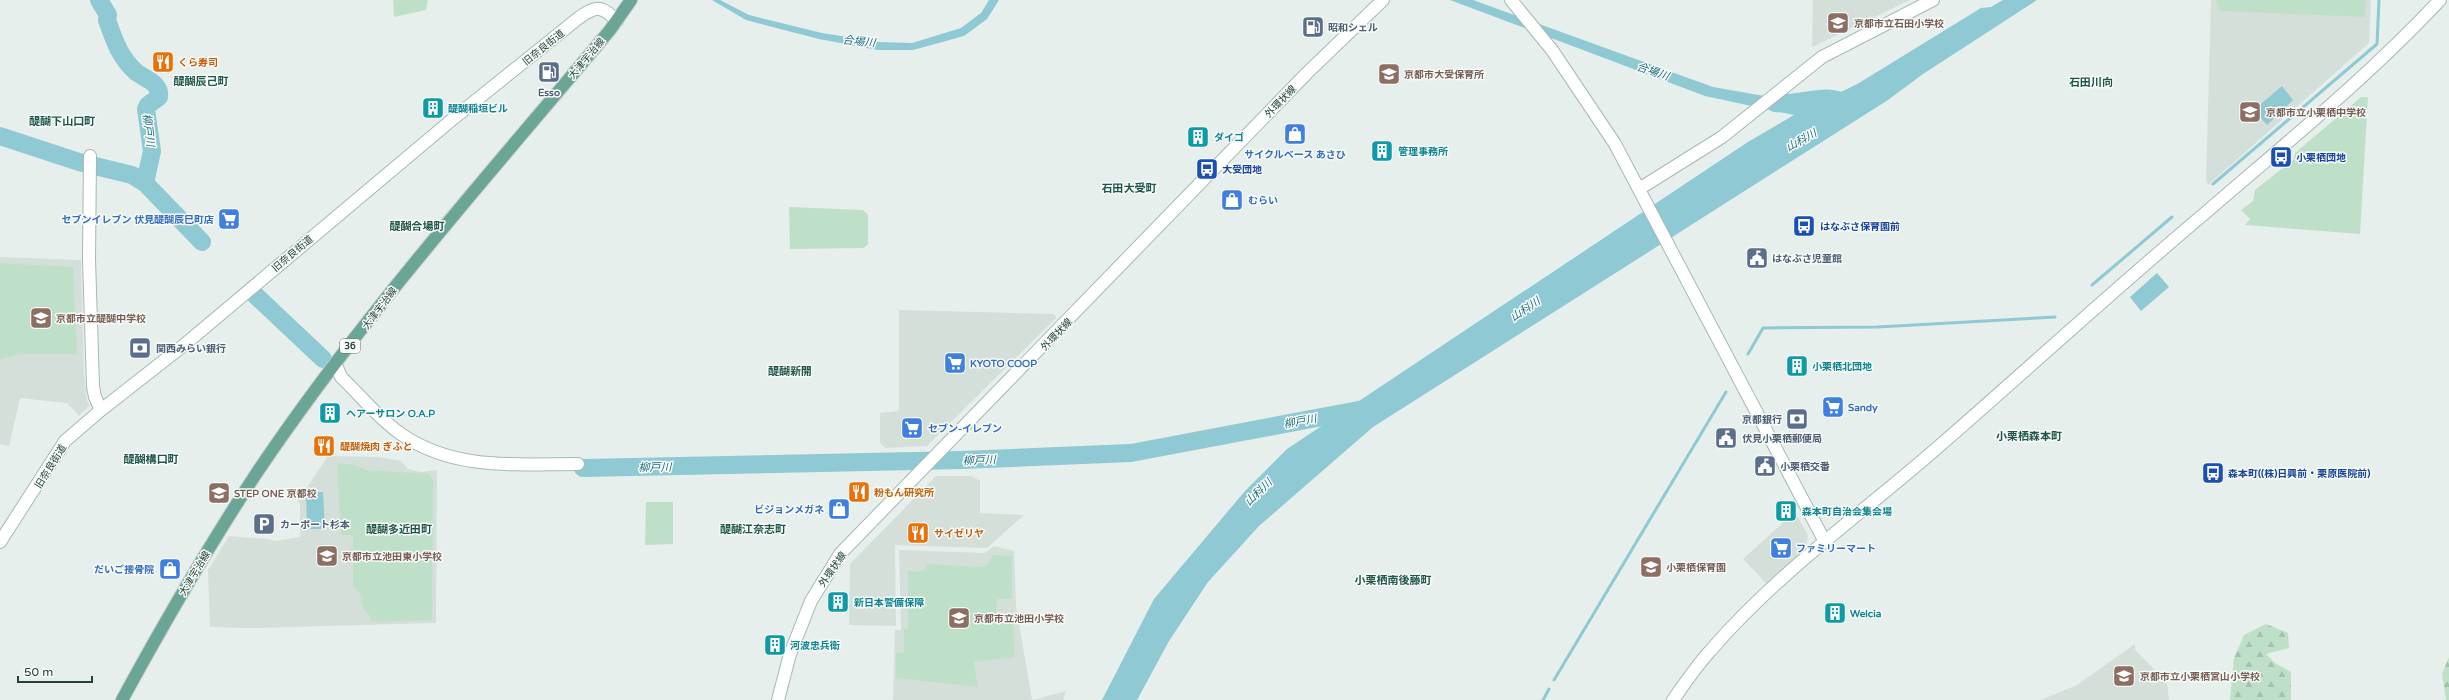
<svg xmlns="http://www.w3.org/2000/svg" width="2449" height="700" viewBox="0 0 2449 700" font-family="'Varela Round','Noto Sans JP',sans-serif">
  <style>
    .built { fill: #d4dfda }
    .forest { fill: url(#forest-firs) }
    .park { fill: #bfe0c8 }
    .water { fill: #8ec9d4 }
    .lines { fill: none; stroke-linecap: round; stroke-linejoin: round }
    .stream { stroke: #8ec9d4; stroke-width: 3 }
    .river { stroke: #8ec9d4; stroke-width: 18 }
    .minor-casing { stroke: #a8b8b2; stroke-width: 14 }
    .major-casing { stroke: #c2cac8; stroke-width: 14 }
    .minor { stroke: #fff; stroke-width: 12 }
    .major { stroke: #6aa596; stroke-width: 12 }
    .labels { text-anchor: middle; stroke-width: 3; stroke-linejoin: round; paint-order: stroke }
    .shield { fill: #f7fbf9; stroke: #637a73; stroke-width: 1 }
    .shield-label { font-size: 9px; font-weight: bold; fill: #24423a }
    .education-label { font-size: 10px; font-weight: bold; fill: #785e54; stroke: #f7fbf9; text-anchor: start }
    .service-label { font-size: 10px; font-weight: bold; fill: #4e5e75; stroke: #f7fbf9; text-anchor: start }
    .street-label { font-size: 10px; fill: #24423a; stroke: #f7fbf9 }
    .food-label { font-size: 10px; font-weight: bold; fill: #c56008; stroke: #f7fbf9; text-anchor: start }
    .culture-label { font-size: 10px; font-weight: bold; fill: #0d838f; stroke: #f7fbf9; text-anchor: start }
    .shop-label { font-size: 10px; font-weight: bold; fill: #366cbe; stroke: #f7fbf9; text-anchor: start }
    .transit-label { font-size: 10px; font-weight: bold; fill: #164399; stroke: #f7fbf9; text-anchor: start }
    .water-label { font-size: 11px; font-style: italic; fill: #1c6f80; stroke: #f7fbf9 }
    .neighbourhood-label { font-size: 11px; font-weight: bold; fill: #1f5548; stroke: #f7fbf9 }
  </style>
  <defs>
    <pattern id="forest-firs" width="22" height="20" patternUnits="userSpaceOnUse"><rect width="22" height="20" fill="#bfe0c8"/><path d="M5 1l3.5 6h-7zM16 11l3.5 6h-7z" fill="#a4c1ad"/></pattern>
  </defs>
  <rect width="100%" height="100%" fill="#e6efeb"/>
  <!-- built -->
  <path class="built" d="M1813,0h97l-98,47z
    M2211,0h160l-2,43 -161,142 -2,-5z
    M0,257l81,3 3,115 3,26 3,4 -11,11 -12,-13 -47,-5 -11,48 -9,-2z
    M899,310l155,4 2,4 -129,128 -42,2 -5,-5v-30l19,-2z
    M328,456l50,1 23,4 7,8 13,3 16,-2 -1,153 -186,5 -40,-1 -2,-57 21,-34 38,3 8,2 25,-4v-34l-3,-1z
    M936,476h36l8,5v32l44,2 -37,33 -92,-3 1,81 -47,-1 1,-61z
    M1795,512l13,23 -2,14 -39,35 -24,-25z
    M994,546l20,5 2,55 16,94h-139l2,-70h6l-2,-80 86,3z
    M2135,644v6l20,20 6,11 6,2 2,17h-128l36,-15z
    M1066,691l-3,9h-30z"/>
  <!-- forest -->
  <path class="forest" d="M2266,624l22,9 1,15 -23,6 9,9 16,9v28h-61l4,-42 10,-23z
    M2449,657v43h-3l-4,-26z"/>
  <!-- park -->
  <path class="park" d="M393,0h35l-2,10 -32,7z
    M2216,0h150l-1,17 -145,-6z
    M2361,97h7l-8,137 -115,-9 5,-6 -9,-9 12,-9 2,-11 39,-31 1,-6z
    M789,207l74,3 5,5v29l-4,4 -74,1z
    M0,263l73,4 4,87h-55l-22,5z
    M337,463l18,2 12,5 62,4 4,5 -1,141 -61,2 -1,-6 -7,-8 -3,-14 -7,-8v-51h-12z
    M646,502h27v42l-28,1z
    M993,555l19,1v43h-15l-1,16h16l3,42 -41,5 4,25 -82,-9v-25l8,-1v-23h4v-59l11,2 7,-4 1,-4 59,3z"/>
  <!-- water -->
  <path class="water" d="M712,0h8l29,15 73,18 57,9 33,1 49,-15 20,-15 8,-13h10l-12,19 -23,17 -51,14h-35l-59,-11 -73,-19z
    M1450,0h23l240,87 102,18 44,-22 122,-75 10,-1 12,-7h34l-114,74 -35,26 -515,327 -114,99 -51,56 -39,59 -32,59h-35l52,-101 91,-108 42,-42 461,-307 46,-27 -89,-19z
    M2282,86l11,14 -26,25 -13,-15z
    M2157,273l12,14 -28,24 -11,-14z
    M306,492h17l2,37h-18z"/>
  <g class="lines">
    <!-- stream -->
    <path class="stream" d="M2213,184l164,-140 2,-44
      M2092,285l80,-68
      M1748,354l15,-26 115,-1 177,-10
      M1554,680l172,-288
      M1543,700l6,-11"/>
    <!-- river -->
    <path class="river" d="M99,0l9,15 -1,5c7,20 13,38 29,52 9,7 25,11 23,25l-11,8 -2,4 6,42 -7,32 57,59
      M1775,103c26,3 51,-13 74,2
      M0,136l79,26 53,13 13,8
      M252,292l71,67
      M583,468l379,-8 169,-7 233,-44"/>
    <!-- minor casing -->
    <g class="minor-casing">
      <path id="minor" d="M1511,0l41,50 63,94 210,398
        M90,156l-1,103 4,127 2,11 6,13
        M1639,189l83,-52 100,-80 111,-57
        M336,365l5,12c20,19 38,42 60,57 53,37 116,30 177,30
        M0,542l65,-101 36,-31 83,-65 270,-227 122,-98c19,-14 24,-16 41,1
        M778,700l12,-46 21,-53 29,-47 467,-481 76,-73
        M1673,700c12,-17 24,-35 38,-50 68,-79 156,-140 234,-209 86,-75 171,-153 259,-227 81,-70 163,-136 236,-214"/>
    </g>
    <!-- major casing -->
    <g class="major-casing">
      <path id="major" d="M122,700c42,-77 86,-153 134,-226 106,-158 233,-299 354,-444l21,-30"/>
    </g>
    <!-- minor -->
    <use href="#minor" class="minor"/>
    <!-- major -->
    <use href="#major" class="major"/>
  </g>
  <!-- icons -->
  <defs>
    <g id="school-square" transform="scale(1.15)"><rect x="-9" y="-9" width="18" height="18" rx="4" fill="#8d6e63" stroke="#f7fbf9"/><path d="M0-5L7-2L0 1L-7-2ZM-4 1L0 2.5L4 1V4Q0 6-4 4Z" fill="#fff"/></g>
    <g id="fuel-square" transform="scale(1.15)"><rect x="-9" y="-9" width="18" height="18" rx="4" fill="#5c6f8a" stroke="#f7fbf9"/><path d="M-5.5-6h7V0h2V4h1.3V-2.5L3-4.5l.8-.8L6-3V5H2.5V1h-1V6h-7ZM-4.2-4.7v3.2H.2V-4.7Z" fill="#fff"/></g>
    <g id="restaurant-square" transform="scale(1.15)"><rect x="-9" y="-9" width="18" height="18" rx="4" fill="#e8710a" stroke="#f7fbf9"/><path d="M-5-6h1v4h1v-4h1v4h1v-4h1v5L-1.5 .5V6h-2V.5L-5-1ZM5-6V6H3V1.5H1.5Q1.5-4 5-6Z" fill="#fff"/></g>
    <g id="building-square" transform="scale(1.15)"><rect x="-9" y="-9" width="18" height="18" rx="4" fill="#0f9aa8" stroke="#f7fbf9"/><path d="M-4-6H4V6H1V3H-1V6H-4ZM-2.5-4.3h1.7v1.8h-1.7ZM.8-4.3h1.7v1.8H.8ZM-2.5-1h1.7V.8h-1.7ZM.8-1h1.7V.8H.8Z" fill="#fff"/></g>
    <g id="shop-square" transform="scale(1.15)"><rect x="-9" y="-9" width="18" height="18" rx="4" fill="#3f7fe0" stroke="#f7fbf9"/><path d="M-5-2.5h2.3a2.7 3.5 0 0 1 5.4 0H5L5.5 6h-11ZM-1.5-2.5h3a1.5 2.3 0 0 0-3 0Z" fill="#fff"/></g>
    <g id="bus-square" transform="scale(1.15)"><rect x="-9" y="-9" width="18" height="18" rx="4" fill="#1a4fb4" stroke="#f7fbf9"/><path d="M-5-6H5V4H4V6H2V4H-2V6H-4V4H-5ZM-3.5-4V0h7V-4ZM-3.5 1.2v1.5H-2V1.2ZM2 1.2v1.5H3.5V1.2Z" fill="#fff"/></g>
    <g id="supermarket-square" transform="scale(1.15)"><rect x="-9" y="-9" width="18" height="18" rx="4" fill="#3f7fe0" stroke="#f7fbf9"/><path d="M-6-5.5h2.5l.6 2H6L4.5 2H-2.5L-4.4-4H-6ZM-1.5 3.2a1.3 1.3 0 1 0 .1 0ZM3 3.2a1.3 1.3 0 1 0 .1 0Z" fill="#fff"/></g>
    <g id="civic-square" transform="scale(1.15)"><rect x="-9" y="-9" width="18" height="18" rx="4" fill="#5c6f8a" stroke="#f7fbf9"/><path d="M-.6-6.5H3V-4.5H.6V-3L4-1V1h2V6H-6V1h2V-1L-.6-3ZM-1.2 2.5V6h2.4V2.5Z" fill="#fff"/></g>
    <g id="bank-square" transform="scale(1.15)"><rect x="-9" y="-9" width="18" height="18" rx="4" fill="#5c6f8a" stroke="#f7fbf9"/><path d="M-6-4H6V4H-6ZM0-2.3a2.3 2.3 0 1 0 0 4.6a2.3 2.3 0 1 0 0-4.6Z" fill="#fff"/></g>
    <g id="parking-square" transform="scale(1.15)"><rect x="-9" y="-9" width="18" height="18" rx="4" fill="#5c6f8a" stroke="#f7fbf9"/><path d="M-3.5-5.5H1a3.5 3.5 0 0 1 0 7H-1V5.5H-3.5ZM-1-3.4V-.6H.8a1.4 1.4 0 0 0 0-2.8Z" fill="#fff"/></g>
  </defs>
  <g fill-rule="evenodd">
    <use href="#school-square" x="1838" y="23"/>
    <use href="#fuel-square" x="1313" y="27"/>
    <use href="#restaurant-square" x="163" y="62"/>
    <use href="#fuel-square" x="549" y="72"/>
    <use href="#school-square" x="1389" y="74"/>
    <use href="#building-square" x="433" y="108"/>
    <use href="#school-square" x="2250" y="112"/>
    <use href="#shop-square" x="1295" y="134"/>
    <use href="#building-square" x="1198" y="137"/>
    <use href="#building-square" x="1382" y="151"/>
    <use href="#bus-square" x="2281" y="157"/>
    <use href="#bus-square" x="1207" y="169"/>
    <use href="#shop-square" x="1232" y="200"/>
    <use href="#supermarket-square" x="229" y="219"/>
    <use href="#bus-square" x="1804" y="226"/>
    <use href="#civic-square" x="1757" y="258"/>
    <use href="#school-square" x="41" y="318"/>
    <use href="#bank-square" x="140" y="348"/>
    <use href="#supermarket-square" x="955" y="363"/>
    <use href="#building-square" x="1797" y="366"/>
    <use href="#supermarket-square" x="1833" y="407"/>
    <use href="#building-square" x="330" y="413"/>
    <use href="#bank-square" x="1797" y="419"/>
    <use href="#supermarket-square" x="912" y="428"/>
    <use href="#civic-square" x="1726" y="438"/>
    <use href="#restaurant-square" x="324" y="446"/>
    <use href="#civic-square" x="1765" y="466"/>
    <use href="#bus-square" x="2213" y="473"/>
    <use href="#restaurant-square" x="859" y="492"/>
    <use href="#school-square" x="219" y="493"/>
    <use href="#shop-square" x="839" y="509"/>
    <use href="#building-square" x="1786" y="511"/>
    <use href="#parking-square" x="264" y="524"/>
    <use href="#restaurant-square" x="918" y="533"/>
    <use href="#supermarket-square" x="1781" y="548"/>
    <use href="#school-square" x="327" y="556"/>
    <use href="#school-square" x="1651" y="567"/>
    <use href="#shop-square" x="170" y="569"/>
    <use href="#building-square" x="838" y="602"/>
    <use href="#building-square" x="1835" y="613"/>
    <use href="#school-square" x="959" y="618"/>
    <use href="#building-square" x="775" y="645"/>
    <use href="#school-square" x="2124" y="676"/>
  </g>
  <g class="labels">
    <!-- shield labels -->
    <rect class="shield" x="340" y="339" width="20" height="14" rx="3"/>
    <g class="shield-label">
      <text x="350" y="349">36</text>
    </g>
    <!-- education labels -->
    <g class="education-label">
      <text x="1854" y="27">京都市立石田小学校</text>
      <text x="1404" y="78">京都市大受保育所</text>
      <text x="2266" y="116">京都市立小栗栖中学校</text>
      <text x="56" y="322">京都市立醍醐中学校</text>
      <text x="234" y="497">STEP ONE 京都校</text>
      <text x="342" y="560">京都市立池田東小学校</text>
      <text x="1666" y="571">小栗栖保育園</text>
      <text x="974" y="622">京都市立池田小学校</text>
      <text x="2140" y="680">京都市立小栗栖宮山小学校</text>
    </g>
    <!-- service labels -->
    <g class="service-label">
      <text x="1328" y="31">昭和シェル</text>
      <text x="549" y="96" text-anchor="middle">Esso</text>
      <text x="1772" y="262">はなぶさ児童館</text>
      <text x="156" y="352">関西みらい銀行</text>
      <text x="1782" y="423" text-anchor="end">京都銀行</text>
      <text x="1742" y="442">伏見小栗栖郵便局</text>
      <text x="1780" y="470">小栗栖交番</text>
      <text x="280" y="528">カーポート杉本</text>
    </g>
    <!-- street labels -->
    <g class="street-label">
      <text transform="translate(543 47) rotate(-39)" y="4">旧奈良街道</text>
      <text transform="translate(586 58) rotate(-50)" y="4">大津宇治線</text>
      <text transform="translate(1280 101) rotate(-46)" y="4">外環状線</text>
      <text transform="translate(292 253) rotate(-40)" y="4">旧奈良街道</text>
      <text transform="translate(379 308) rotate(-53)" y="4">大津宇治線</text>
      <text transform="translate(1056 334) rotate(-46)" y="4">外環状線</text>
      <text transform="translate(50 466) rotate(-58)" y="4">旧奈良街道</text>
      <text transform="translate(832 569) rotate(-55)" y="4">外環状線</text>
      <text transform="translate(194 573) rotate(-59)" y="4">大津宇治線</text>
    </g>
    <!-- food labels -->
    <g class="food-label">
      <text x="178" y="66">くら寿司</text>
      <text x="340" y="450">醍醐焼肉 ぎふと</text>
      <text x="874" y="496">粉もん研究所</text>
      <text x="934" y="537">サイゼリヤ</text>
    </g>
    <!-- culture labels -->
    <g class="culture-label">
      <text x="448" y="112">醍醐稲垣ビル</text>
      <text x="1214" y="141">ダイゴ</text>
      <text x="1398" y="155">管理事務所</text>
      <text x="1812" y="370">小栗栖北団地</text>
      <text x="346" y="417">ヘアーサロン O.A.P</text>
      <text x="1802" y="515">森本町自治会集会場</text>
      <text x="854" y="606">新日本警備保障</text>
      <text x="1850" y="617">Welcia</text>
      <text x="790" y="649">河波忠兵衛</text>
    </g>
    <!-- shop labels -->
    <g class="shop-label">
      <text x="1295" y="158" text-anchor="middle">サイクルベース あさひ</text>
      <text x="1248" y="204">むらい</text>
      <text x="214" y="223" text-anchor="end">セブンイレブン 伏見醍醐辰巳町店</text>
      <text x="970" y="367">KYOTO COOP</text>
      <text x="1848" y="411">Sandy</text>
      <text x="928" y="432">セブン-イレブン</text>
      <text x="824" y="513" text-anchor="end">ビジョンメガネ</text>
      <text x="1796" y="552">ファミリーマート</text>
      <text x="154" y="573" text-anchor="end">だいご接骨院</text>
    </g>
    <!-- transit labels -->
    <g class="transit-label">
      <text x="2296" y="161">小栗栖団地</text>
      <text x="1222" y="173">大受団地</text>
      <text x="1820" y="230">はなぶさ保育園前</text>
      <text x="2228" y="477">森本町((株)日興前・栗原医院前)</text>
    </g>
    <!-- water labels -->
    <g class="water-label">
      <text transform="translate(859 41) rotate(6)" y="4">合場川</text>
      <text transform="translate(1653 71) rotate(19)" y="4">合場川</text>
      <text transform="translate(149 130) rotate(83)" y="4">柳戸川</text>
      <text transform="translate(1801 140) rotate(-29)" y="4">山科川</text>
      <text transform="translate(1525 309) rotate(-34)" y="4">山科川</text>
      <text transform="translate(1300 421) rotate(-11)" y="4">柳戸川</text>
      <text transform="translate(979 460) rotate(-2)" y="4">柳戸川</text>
      <text transform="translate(655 467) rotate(-1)" y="4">柳戸川</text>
      <text transform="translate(1258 492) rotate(-44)" y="4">山科川</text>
    </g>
    <!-- neighbourhood labels -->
    <g class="neighbourhood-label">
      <text x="201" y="85">醍醐辰己町</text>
      <text x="2091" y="86">石田川向</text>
      <text x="62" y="125">醍醐下山口町</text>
      <text x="1129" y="192">石田大受町</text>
      <text x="417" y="230">醍醐合場町</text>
      <text x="790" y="375">醍醐新開</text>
      <text x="2029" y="440">小栗栖森本町</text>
      <text x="151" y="463">醍醐構口町</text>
      <text x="399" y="533">醍醐多近田町</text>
      <text x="753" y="533">醍醐江奈志町</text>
      <text x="1393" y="584">小栗栖南後藤町</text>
    </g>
  </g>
  <!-- scale -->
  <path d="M18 676v6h74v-6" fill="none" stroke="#24423a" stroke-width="2"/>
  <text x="24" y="676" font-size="12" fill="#24423a" stroke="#f7fbf9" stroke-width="3" paint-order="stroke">50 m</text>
</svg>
